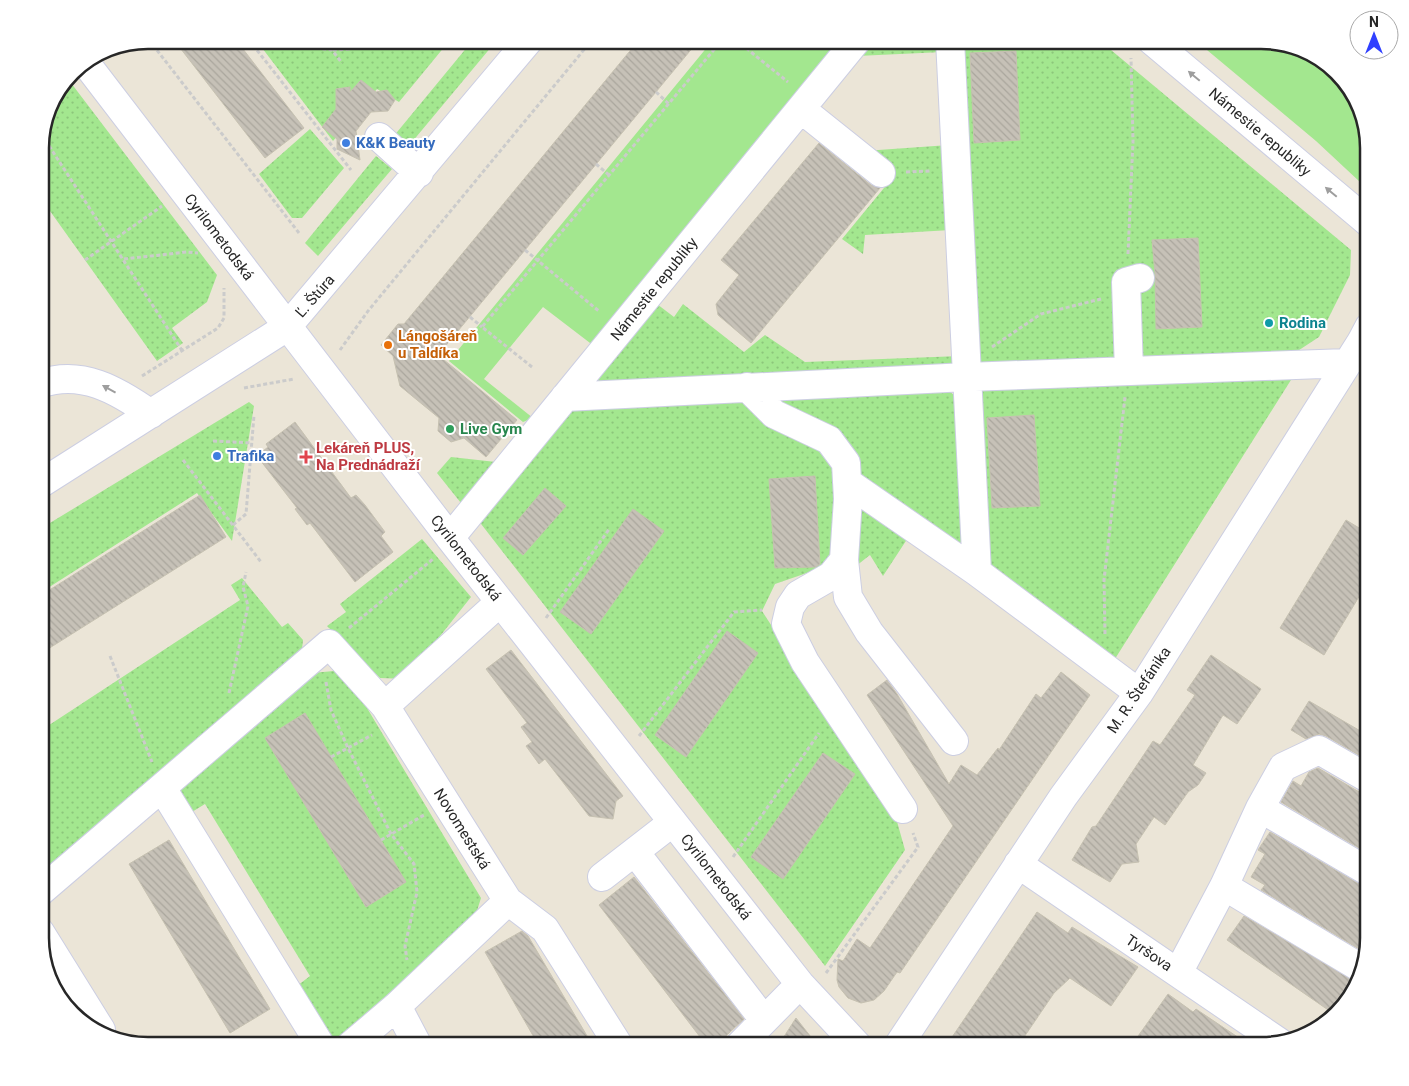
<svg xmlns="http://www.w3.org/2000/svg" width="1409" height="1086" viewBox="0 0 1409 1086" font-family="Roboto,sans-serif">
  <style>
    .grass { fill: url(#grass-dots) }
    .park { fill: #a3e78f }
    .building { fill: url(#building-back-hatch); stroke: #c6c1b1 }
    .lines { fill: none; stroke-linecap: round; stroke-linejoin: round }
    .minor-casing { stroke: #cccee2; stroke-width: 30 }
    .path { stroke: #cbcbcb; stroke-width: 3; stroke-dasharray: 4 2.5; stroke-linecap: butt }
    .minor { stroke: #fff; stroke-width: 28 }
    .oneway { fill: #9e9e9e }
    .shop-dot { fill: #3f7fe0; stroke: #fff; stroke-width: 2 }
    .culture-dot { fill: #0f9aa8; stroke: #fff; stroke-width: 2 }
    .food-dot { fill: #e8710a; stroke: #fff; stroke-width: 2 }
    .leisure-dot { fill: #2e9e5b; stroke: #fff; stroke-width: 2 }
    .health-dot { fill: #e0444e; stroke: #fff; stroke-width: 2 }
    .labels { text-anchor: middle; stroke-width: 4; stroke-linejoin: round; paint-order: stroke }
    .street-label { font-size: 15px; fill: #272727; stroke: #fff }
    .shop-label { font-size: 15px; font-weight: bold; fill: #366cbe; stroke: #fff; text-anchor: start }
    .culture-label { font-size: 15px; font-weight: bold; fill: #0d838f; stroke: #fff; text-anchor: start }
    .food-label { font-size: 15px; font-weight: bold; fill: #c56008; stroke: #fff; text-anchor: start }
    .leisure-label { font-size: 15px; font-weight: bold; fill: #27864d; stroke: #fff; text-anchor: start }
    .health-label { font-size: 15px; font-weight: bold; fill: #be3a42; stroke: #fff; text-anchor: start }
    .rim { fill: none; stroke: #272727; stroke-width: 2.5 }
  </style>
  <defs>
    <pattern id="grass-dots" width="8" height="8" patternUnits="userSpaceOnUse" patternTransform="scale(1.25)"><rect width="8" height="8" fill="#a3e78f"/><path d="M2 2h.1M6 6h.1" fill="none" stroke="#8cc67b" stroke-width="1.8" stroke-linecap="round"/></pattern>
    <pattern id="building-back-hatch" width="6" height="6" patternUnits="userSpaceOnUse" patternTransform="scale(1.25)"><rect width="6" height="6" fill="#c6c1b7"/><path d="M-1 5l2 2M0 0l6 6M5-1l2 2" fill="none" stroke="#aaa69d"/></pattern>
  </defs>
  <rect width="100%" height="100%" fill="#ebe5d7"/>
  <!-- grass -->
  <path class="grass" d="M256,40h194l-51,62 -22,-13 -44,52z
    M473,40h24l-90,108 -14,-11z
    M870,40h73v12l-86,4z
    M957,40h142l252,210 -1,25 -31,62 -29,19 -304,11 -13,-12z
    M68,79l149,196 -10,27 -35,26 11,15 -26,18 -117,-164v-57l11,-40z
    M310,129l34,39 -42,50h-10l-33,-44z
    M949,145l2,85 -86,5 -2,19 -21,-15 51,-62 -29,-26z
    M376,156l16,13 -74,87 -13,-13z
    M653,301l21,16 9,-13 61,48 21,-17 40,27 155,-6 -9,17 -362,8z
    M1296,372l-183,290 -116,-81 -15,-24 -7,-160 14,-13z
    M944,387l16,13 8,143 -13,6 -38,-25 -34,52 -13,-21 -14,11h-29l-52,18 -13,27 134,207 9,32 -80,116 -347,-446 90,-113z
    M249,402l5,4 -22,135 -35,-48 -157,100v-64z
    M451,457l45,5 -35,41 -24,-30z
    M422,539l49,58 -65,82 -26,-1 -53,-52 19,-14 -6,-8z
    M242,578l40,49 6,-4 15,17 -2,18 -261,224v-151l200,-131 -9,-15z
    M334,671l18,12 129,215 -7,22 -139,120 -38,-54 13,-10 -105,-172 -18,11 -13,-26 138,-116z"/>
  <!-- park -->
  <path class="park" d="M713,40h128l-247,306 -51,-39 -59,72 49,39 -10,4 -74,-61z
    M1195,40h67l65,22 31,38 11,47v35h-9l-44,-41z"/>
  <!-- building -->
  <path class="building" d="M174,40h62l68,88 -39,30z
    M639,40h60l-261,315 79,65 -31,37 -22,-19 -13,4 -13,-11 1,-13 -39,-32 -7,-30 -12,-11 17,-21h6z
    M1016,51l4,89 -46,3 -4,-90z
    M361,80l15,12 11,-2 8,10 -7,11 -17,1 -15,19 4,29 -23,-11v-10l-15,-12 14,-18v-20l14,-2v5z
    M819,143l52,42 9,3 -129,155 -33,-28 -2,-11 23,-29 -18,-15z
    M1198,238l4,89 -46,2 -1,-55 -3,-34z
    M1034,415l6,91 -48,2 -5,-90z
    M295,422l56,76 5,-3 9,10 20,27 -4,4 12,16 -38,30 -45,-59 -3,2 -12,-16 2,-1 -40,-52 11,-9 -2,-3z
    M815,476l5,88 -4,3 -41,1 -6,-89z
    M545,488l21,18 -43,49 -20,-17z
    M200,495l26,42 -186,117v-58z
    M633,509l31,22 -73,103 -31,-22z
    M1346,520l23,14v46l-45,75 -44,-27z
    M727,631l31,22 -72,104 -31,-22z
    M511,650l112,146 -7,5 -3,18 -24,-3 -44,-57 -6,5 -13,-18 6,-4 -11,-15 6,-4 -41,-54z
    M1211,655l50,34 -24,35 -14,-9 -30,50 13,8 -8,12 -10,7 -23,33 -11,-8 -18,27 3,18 -17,2 -12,18 -38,-22 20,-33 4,-1 57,-85 7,4 35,-50 -8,-5z
    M1061,672l29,23 -190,278 -3,-1 -13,19 -10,9 -13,3 -13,-5 -9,-11 -2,-7 1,-21 5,2 14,-22 13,9 83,-122 -86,-131 20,-15 10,14 52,90 12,-19 16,10 21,-27 1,2 37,-56 5,4z
    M1309,701l60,35v25l-43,-25 -7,-2 -13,5 -15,-9z
    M305,713l101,169 -40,25 -101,-169z
    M823,753l32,21 -72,105 -32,-22z
    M1318,768l43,25 8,2v59l-88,-52 12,-21 8,5 8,-14z
    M1270,832l91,53 8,3v51l-5,13 -103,-62 4,-5 -14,-8 14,-23 -7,-4z
    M169,840l101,169 -40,24 -101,-169z
    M634,877l110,142 -29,27h-8l-108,-141z
    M1037,912l31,21 4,-6 66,40 -27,39 -41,-28 -16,15 -36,53h-72z
    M1244,916l110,65 -7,23 -13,10 -107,-74z
    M522,931l6,5 65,110h-54l-54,-94z
    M1168,994l25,18 3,-3 55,37h-120z
    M796,1018l22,28h-40z"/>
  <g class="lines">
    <!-- minor casing -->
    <g class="minor-casing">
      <path id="minor" d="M950,40l27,532 162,121
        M1151,40l218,183
        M85,62l365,476 350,446 58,62
        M801,109l80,64
        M379,137l40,36
        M1129,371l-3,-89 14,-4
        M40,384c41,-15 77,6 111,30
        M747,387l27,27 55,26 17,23 2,36 -4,61 4,37 21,35 85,109
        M565,397l402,-20 381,-14
        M847,482l130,90
        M40,484l247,-157 242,-287
        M450,538l407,-498
        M844,560l-13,16 -33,19 -8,12 -4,17 19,38 98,147
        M162,788l159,258
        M1260,808l109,64
        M635,852l129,168
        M1018,864l261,178
        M602,877l71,-55
        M1224,886l135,81
        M40,892l289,-248 56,62
        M508,901l37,28 74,117
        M40,932l61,98
        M1178,973l46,-87 36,-78 23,-41 36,-17 50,29
        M397,1006l21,40
        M350,1046l47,-40 111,-105 -123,-195 115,-104
        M739,1046l61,-62
        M898,1046l165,-249 76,-104 222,-351 8,-15"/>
    </g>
    <!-- path -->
    <path class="path" d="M149,40l150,193
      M249,40l102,130
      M298,40l19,8 15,2 10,13
      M325,40l7,10 20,-1 22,-9
      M736,40l52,42
      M656,92l13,12
      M42,135l141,217
      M596,164l13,11
      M906,172l24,-1
      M525,250l75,62
      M1128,254l5,-113 -2,-83
      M124,259l63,-7 11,1
      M85,260l77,-54
      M470,317l12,10
      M992,347l49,-33 60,-15
      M340,350l28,-39 224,-271
      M532,367l-50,-40 240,-287
      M142,376l76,-48 6,-10v-30
      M244,388l50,-9
      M213,441l39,2
      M183,460l78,102
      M233,525l13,-11 8,-99
      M546,618l64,-90
      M349,628l84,-69
      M1105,634l-1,-54 21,-183
      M110,656l42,106
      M326,682l5,28 17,38 43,86 23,30 3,28 -12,54 2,14
      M229,693l19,-87 -5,-19 3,-15
      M639,736l95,-124 28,-2
      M331,757l41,-22
      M381,840l43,-25
      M733,857l86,-124
      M826,973l92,-126 -5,-14"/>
    <!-- minor -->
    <use href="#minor" class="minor"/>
  </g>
  <!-- one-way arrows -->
  <defs><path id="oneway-solid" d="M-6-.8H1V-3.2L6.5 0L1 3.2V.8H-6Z" transform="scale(1.25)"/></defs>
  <g class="oneway">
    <use href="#oneway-solid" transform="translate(1194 76) rotate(-140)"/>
    <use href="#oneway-solid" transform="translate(1331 192) rotate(-140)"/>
    <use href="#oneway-solid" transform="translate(109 389) rotate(-151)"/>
  </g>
  <!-- markers -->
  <g class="shop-dot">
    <circle cx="346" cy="143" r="5"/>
    <circle cx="217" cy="456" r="5"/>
  </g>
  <circle class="culture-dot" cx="1269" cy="323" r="5"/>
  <circle class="food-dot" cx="388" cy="345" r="5"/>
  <circle class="leisure-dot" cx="450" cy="429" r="5"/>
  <path class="health-dot" d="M303.5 449.5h5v5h5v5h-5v5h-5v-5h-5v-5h5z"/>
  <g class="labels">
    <!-- street labels -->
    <g class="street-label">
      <text transform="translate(1260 132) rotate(40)" y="5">Námestie republiky</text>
      <text transform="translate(219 237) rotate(53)" y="5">Cyrilometodská</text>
      <text transform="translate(654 289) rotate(-51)" y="5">Námestie republiky</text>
      <text transform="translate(315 296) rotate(-49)" y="5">Ľ. Štúra</text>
      <text transform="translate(466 558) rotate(52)" y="5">Cyrilometodská</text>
      <text transform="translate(1139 690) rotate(-56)" y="5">M. R. Štefánika</text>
      <text transform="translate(462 829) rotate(58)" y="5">Novomestská</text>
      <text transform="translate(716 877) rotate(52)" y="5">Cyrilometodská</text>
      <text transform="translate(1149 953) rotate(34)" y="5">Tyršova</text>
    </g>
    <!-- shop labels -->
    <g class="shop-label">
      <text x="356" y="148">K&amp;K Beauty</text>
      <text x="227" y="461">Trafika</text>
    </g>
    <!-- culture labels -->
    <g class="culture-label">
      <text x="1279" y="328">Rodina</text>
    </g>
    <!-- food labels -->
    <g class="food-label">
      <text x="398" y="341">Lángošáreň<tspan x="398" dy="17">u Taldíka</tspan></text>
    </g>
    <!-- leisure labels -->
    <g class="leisure-label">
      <text x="460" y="434">Live Gym</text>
    </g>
    <!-- health labels -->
    <g class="health-label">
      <text x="316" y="453">Lekáreň PLUS,<tspan x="316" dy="17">Na Prednádraží</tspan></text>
    </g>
  </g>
  <!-- crop -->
  <path d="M0 0H1409V1086H0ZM148 49H1261A99 99 0 0 1 1360 148V938A99 99 0 0 1 1261 1037H148A99 99 0 0 1 49 938V148A99 99 0 0 1 148 49Z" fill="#fff" fill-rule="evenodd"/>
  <path class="rim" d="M148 49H1261A99 99 0 0 1 1360 148V938A99 99 0 0 1 1261 1037H148A99 99 0 0 1 49 938V148A99 99 0 0 1 148 49Z"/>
  <!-- north arrow -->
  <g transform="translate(1374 35)"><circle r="24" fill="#ffffff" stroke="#a9a9a9"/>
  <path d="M0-4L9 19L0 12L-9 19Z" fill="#3040ff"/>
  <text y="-8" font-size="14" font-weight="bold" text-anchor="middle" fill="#272727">N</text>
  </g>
</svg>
